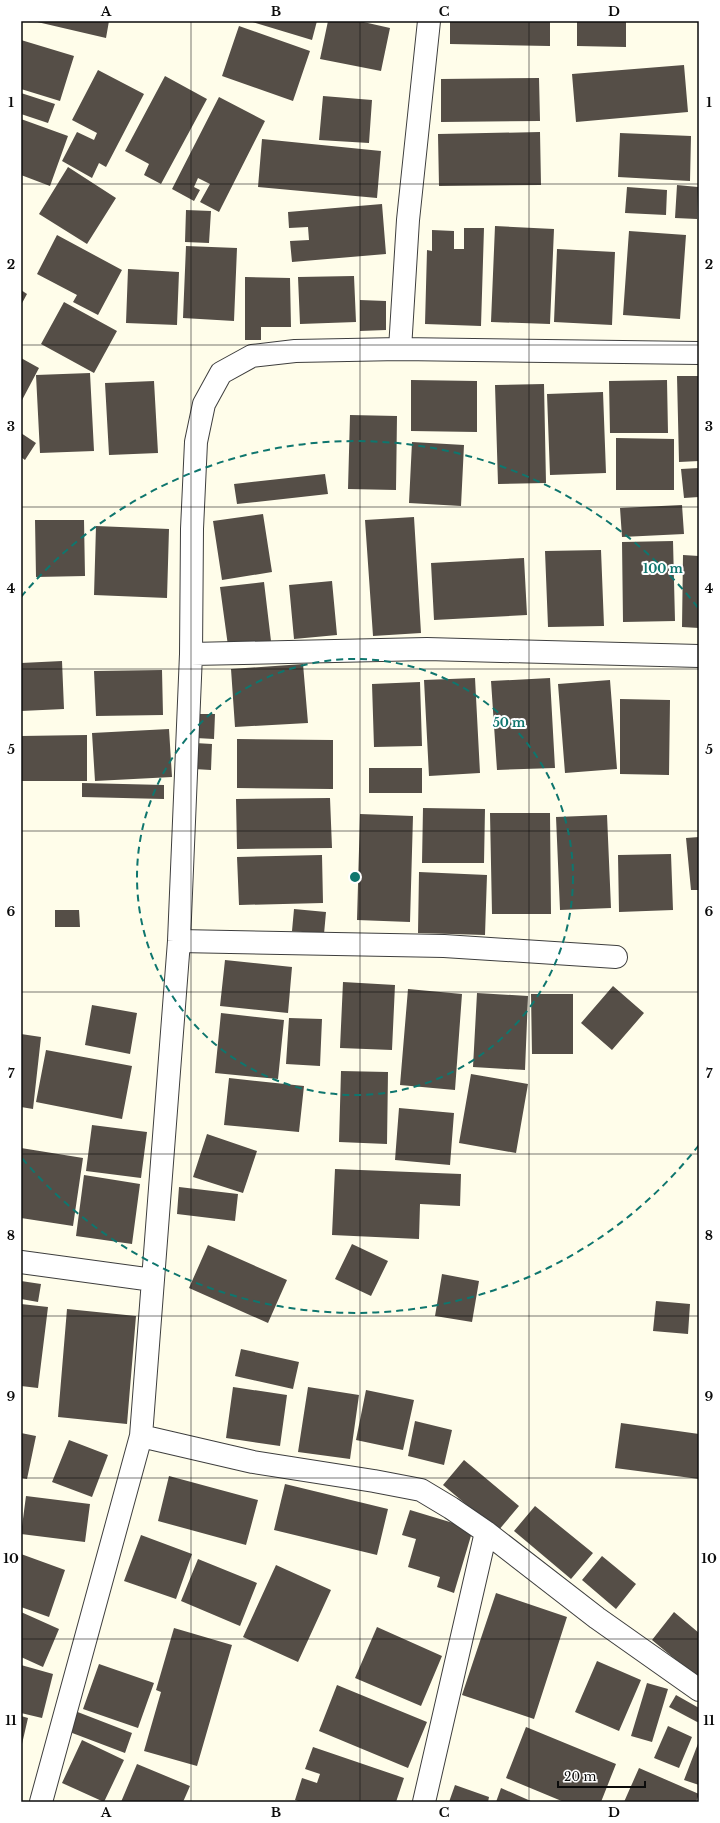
<svg xmlns="http://www.w3.org/2000/svg" width="720" height="1823" viewBox="0 0 720 1823" font-family="'Libre Baskerville',serif">
  <style>
    .building { fill: #554e47 }
    .lines { fill: none; stroke-linecap: round; stroke-linejoin: round }
    .minor-casing { stroke: #3e3e3e; stroke-width: 24 }
    .minor { stroke: #fff; stroke-width: 22 }
    .grid { fill: none; stroke: #0b0b0b; stroke-width: 1; stroke-opacity: 0.55 }
    .ring { fill: none; stroke: #0f766e; stroke-width: 2; stroke-dasharray: 7 5 }
    .centre { fill: #0f766e; stroke: #fff; stroke-width: 2 }
    .ring-label { font-size: 12px; text-anchor: middle; font-weight: bold; fill: #0f766e; stroke: #fff; stroke-width: 4; stroke-linejoin: round; paint-order: stroke }
    .neatline { fill: none; stroke: #0b0b0b; stroke-width: 1.5 }
    .grid-label { font-size: 13px; text-anchor: middle; font-weight: bold; fill: #0b0b0b }
  </style>
  <rect width="100%" height="100%" fill="#fffdea"/>
  <!-- building -->
  <path class="building" d="M33,21h76l-3,17z
    M249,21h68l-5,19z
    M328,21h31l31,7 -9,43 -61,-12z
    M450,21h100v25l-100,-2z
    M577,21h49v26l-49,-1z
    M239,26l71,25 -17,50 -71,-25z
    M21,40l53,16 -14,45 -39,-12z
    M684,65l4,47 -112,10 -4,-48z
    M98,70l46,24 -38,73 -7,-4 -7,15 -30,-17 15,-29 17,8 3,-7 -25,-13z
    M165,76l42,23 -46,85 -17,-9 5,-11 -24,-13z
    M539,78l1,43 -99,1v-43z
    M21,93l34,11 -7,19 -27,-9z
    M323,96l49,4 -3,43 -50,-3z
    M219,97l46,24 -46,91 -19,-10 10,-18 -12,-6 -4,9 6,3 -6,11 -22,-12z
    M21,119l47,17 -18,50 -29,-11z
    M540,132l1,53 -102,1 -1,-52z
    M620,133l71,3 -1,45 -72,-4z
    M262,139l119,12 -4,47 -119,-11z
    M68,167l48,31 -29,46 -48,-30z
    M677,185l21,2 -1,32 -22,-1z
    M627,187l40,3 -1,25 -41,-2z
    M382,204l4,50 -94,8 -2,-21 19,-1 -1,-13 -19,1 -1,-16z
    M186,210l25,1 -2,32 -24,-1z
    M495,226l59,3 -4,95 -59,-2z
    M464,228h20l-3,98 -56,-2 2,-74 5,1v-21l22,1v18h10z
    M629,231l57,4 -6,84 -57,-4z
    M57,235l65,35 -24,45 -25,-13 4,-7 -40,-21z
    M186,246l51,2 -3,73 -51,-3z
    M557,249l58,3 -3,73 -58,-3z
    M128,269l51,3 -2,53 -51,-2z
    M354,276l2,46 -56,2 -2,-47z
    M245,277l45,1 1,49h-30v13h-16z
    M21,290l6,4 -6,11z
    M360,300l26,1v29l-26,1z
    M64,302l53,29 -23,42 -53,-29z
    M21,358l18,10 -18,34z
    M90,373l4,78 -54,2 -4,-78z
    M677,376h22v85l-20,1z
    M411,380l66,1v51l-66,-1z
    M667,380l1,53h-58l-1,-52z
    M154,381l4,72 -49,2 -4,-72z
    M544,384l2,99 -48,1 -3,-99z
    M603,392l3,81 -56,2 -3,-81z
    M350,415l47,1 -1,74 -48,-1z
    M21,433l15,10 -11,17 -4,-3z
    M616,438l58,1v51h-58z
    M412,442l52,3 -3,61 -52,-3z
    M699,468v29l-15,1 -3,-29z
    M325,474l3,20 -91,10 -3,-20z
    M682,505l2,29 -62,3 -2,-29z
    M263,514l9,58 -50,8 -9,-59z
    M414,517l7,116 -48,3 -8,-116z
    M35,520h49l1,56 -49,1z
    M96,526l73,3 -2,69 -73,-3z
    M673,541l2,80 -52,1 -1,-80z
    M21,548h1v38h-1z
    M601,550l3,76 -56,1 -3,-76z
    M683,555l16,1v72l-17,-1z
    M524,558l3,57 -93,5 -3,-57z
    M332,581l5,54 -43,4 -5,-54z
    M264,582l7,59 -43,5 -8,-59z
    M62,661l2,48 -43,2v-48z
    M303,664l5,59 -73,4 -4,-58z
    M162,670l1,45 -67,1 -2,-45z
    M475,678l5,95 -51,3 -5,-96z
    M550,678l5,90 -58,2 -6,-89z
    M610,680l7,89 -52,4 -7,-89z
    M420,682l2,64 -48,1 -2,-63z
    M620,699l50,1 -1,75 -49,-1z
    M197,714h18l-1,25 -18,-1z
    M169,729l3,48 -77,4 -3,-48z
    M87,735v46h-66v-45z
    M237,739l96,1v49l-96,-1z
    M195,743l17,1 -1,26 -17,-1z
    M369,768h53v25h-53z
    M82,783l82,2v14l-82,-2z
    M330,798l2,50 -95,1 -1,-50z
    M423,808l62,1 -1,54h-62z
    M490,813h60l1,101h-59z
    M360,814l53,2 -3,106 -53,-2z
    M607,815l4,93 -51,2 -4,-93z
    M699,837v53h-8l-5,-52z
    M671,854l2,56 -54,2 -1,-57z
    M322,855l1,48 -84,2 -2,-48z
    M419,872l68,3 -2,60 -67,-2z
    M294,909l32,3 -2,22 -32,-3z
    M55,910h24l1,17h-25z
    M225,960l67,7 -4,46 -68,-7z
    M343,982l52,3 -3,65 -52,-2z
    M613,986l31,27 -32,37 -31,-27z
    M408,989l54,5 -7,96 -55,-5z
    M477,993l51,3 -3,74 -52,-3z
    M531,994h42v60h-41z
    M92,1005l45,8 -7,41 -45,-9z
    M221,1013l63,7 -6,59 -63,-6z
    M289,1018l33,1 -2,47 -34,-2z
    M21,1034l20,3 -8,72 -12,-2z
    M46,1050l86,16 -10,53 -86,-17z
    M341,1071l47,1 -1,72 -48,-2z
    M471,1074l57,10 -12,69 -57,-10z
    M229,1078l75,8 -5,46 -75,-7z
    M399,1108l55,5 -4,52 -55,-5z
    M92,1125l55,7 -6,46 -55,-7z
    M207,1134l50,17 -14,42 -50,-16z
    M21,1148l62,10 -10,68 -52,-8z
    M335,1169l126,5 -1,32 -40,-2 -1,35 -87,-4z
    M84,1175l56,9 -8,60 -56,-8z
    M179,1187l59,7 -3,27 -58,-7z
    M352,1244l36,17 -17,35 -36,-17z
    M208,1245l79,35 -19,43 -79,-35z
    M442,1274l37,7 -7,41 -37,-6z
    M21,1281l20,3 -3,18 -17,-3z
    M656,1301l34,3 -2,30 -35,-3z
    M21,1304l27,3 -10,81 -17,-2z
    M67,1309l69,7 -9,108 -69,-7z
    M241,1349l58,13 -6,27 -58,-13z
    M233,1387l54,8 -7,51 -54,-8z
    M308,1387l51,8 -9,64 -52,-7z
    M366,1390l48,10 -11,50 -47,-10z
    M415,1421l37,9 -8,35 -36,-9z
    M621,1423l78,11v45l-84,-11z
    M21,1433l15,3 -9,43 -6,-1z
    M69,1440l39,15 -16,42 -40,-15z
    M464,1460l55,46 -21,25 -55,-46z
    M169,1476l89,24 -12,45 -88,-24z
    M285,1484l103,25 -11,46 -103,-25z
    M26,1496l64,8 -5,38 -64,-8z
    M535,1506l58,47 -22,26 -57,-48z
    M410,1510l63,19 -19,64 -17,-6 3,-10 -32,-10 8,-28 -14,-4z
    M141,1535l51,19 -16,45 -52,-18z
    M21,1554l44,16 -16,47 -28,-10z
    M602,1556l34,28 -20,25 -34,-29z
    M198,1559l59,24 -17,43 -59,-25z
    M276,1565l55,25 -33,72 -55,-25z
    M496,1593l71,24 -33,102 -72,-24z
    M21,1612l38,17 -16,38 -22,-10z
    M674,1612l25,21v46l-47,-39z
    M377,1627l65,29 -21,50 -66,-28z
    M174,1628l58,17 -35,121 -53,-15 17,-59 -5,-2z
    M597,1661l44,19 -22,51 -44,-19z
    M99,1664l55,19 -16,45 -55,-19z
    M21,1665l32,9 -11,44 -21,-5z
    M647,1683l21,6 -16,53 -21,-6z
    M337,1685l90,37 -19,46 -89,-37z
    M676,1695l23,13v15l-30,-16z
    M75,1711l57,22 -7,20 -58,-22z
    M21,1716l7,2 -6,26h-1z
    M668,1726l24,11 -13,31 -25,-10z
    M526,1727l90,37 -15,38h-37l-58,-24z
    M82,1740l42,20 -20,42 -42,-19z
    M699,1741v44l-15,-5z
    M313,1747l91,31 -8,24h-95l-6,-2 7,-22 15,5 3,-9 -15,-5z
    M137,1764l53,22 -7,16h-62z
    M639,1768l60,26 -3,8h-72z
    M455,1785l34,12 -1,5h-39z
    M501,1788l32,14h-37z"/>
  <g class="lines">
    <!-- minor casing -->
    <g class="minor-casing">
      <path id="minor" d="M400,349l8,-129 21,-199
        M191,654l236,-5 272,7
        M179,941l265,5 172,11
        M21,1262l132,18
        M141,1436l112,26 121,19 47,9 30,18 35,24 111,86 102,72
        M41,1802l100,-366 38,-495 12,-287 1,-125 4,-87 8,-38 17,-31 31,-17 43,-5 105,-2 299,4
        M424,1802l62,-270"/>
    </g>
    <!-- minor -->
    <use href="#minor" class="minor"/>
  </g>
  <!-- grid -->
  <path class="grid" d="M191,21v1781M360,21v1781M529,21v1781M21,184h678M21,345h678M21,507h678M21,669h678M21,831h678M21,992h678M21,1154h678M21,1316h678M21,1478h678M21,1639h678"/>
  <!-- distance rings -->
  <g class="ring">
    <circle cx="355" cy="877" r="218"/>
    <path d="M699 1145A436 436 0 0 1 21 1157M21 597A436 436 0 0 1 699 609"/>
  </g>
  <circle cx="355" cy="877" r="6" class="centre"/>
  <g class="ring-label">
    <text x="663" y="573">100 m</text>
    <text x="509" y="727">50 m</text>
  </g>
  <!-- border -->
  <rect width="720" height="1823" fill="none" stroke="#ffffff" stroke-width="44"/>
  <!-- scale -->
  <path d="M558 1781v6h87v-6" fill="none" stroke="#0b0b0b" stroke-width="2"/>
  <text x="564" y="1781" font-size="12" fill="#0b0b0b" stroke="#ffffff" stroke-width="3" paint-order="stroke">20 m</text>
  <rect x="22" y="22" width="676" height="1779" class="neatline"/>
  <g class="grid-label">
    <text x="106" y="16">A</text>
    <text x="276" y="16">B</text>
    <text x="444" y="16">C</text>
    <text x="614" y="16">D</text>
    <text x="11" y="107">1</text>
    <text x="709" y="107">1</text>
    <text x="11" y="269">2</text>
    <text x="709" y="269">2</text>
    <text x="11" y="431">3</text>
    <text x="709" y="431">3</text>
    <text x="11" y="593">4</text>
    <text x="709" y="593">4</text>
    <text x="11" y="754">5</text>
    <text x="709" y="754">5</text>
    <text x="11" y="916">6</text>
    <text x="709" y="916">6</text>
    <text x="11" y="1078">7</text>
    <text x="709" y="1078">7</text>
    <text x="11" y="1240">8</text>
    <text x="709" y="1240">8</text>
    <text x="11" y="1401">9</text>
    <text x="709" y="1401">9</text>
    <text x="11" y="1563">10</text>
    <text x="709" y="1563">10</text>
    <text x="11" y="1725">11</text>
    <text x="709" y="1725">11</text>
    <text x="106" y="1817">A</text>
    <text x="276" y="1817">B</text>
    <text x="444" y="1817">C</text>
    <text x="614" y="1817">D</text>
  </g>
</svg>
